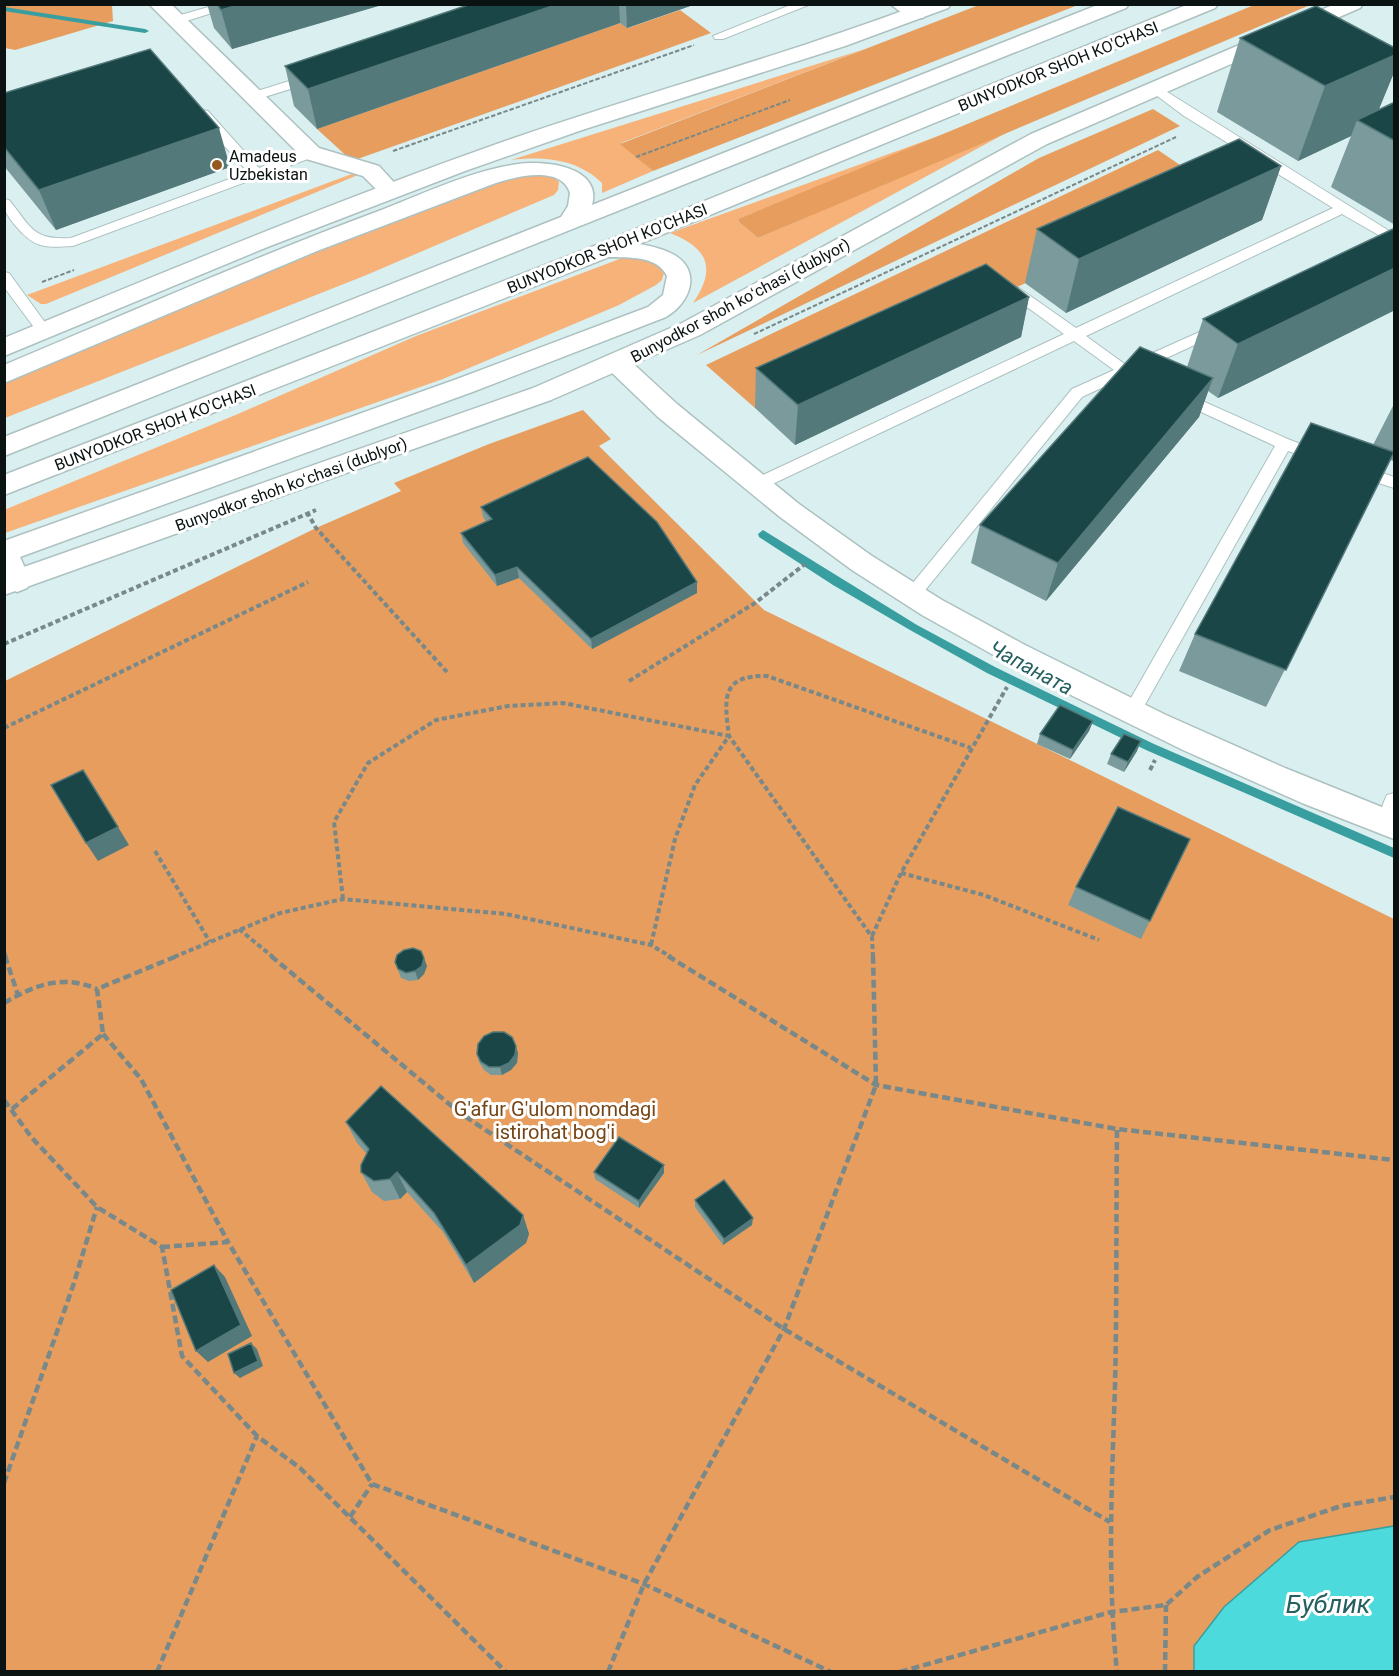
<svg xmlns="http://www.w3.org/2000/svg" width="1399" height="1676" viewBox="0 0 1399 1676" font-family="Roboto,sans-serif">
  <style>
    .green { fill: #f6b279 }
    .forest { fill: #e69d5e }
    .water { fill: #4ddadd; stroke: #399ea0; stroke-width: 1.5 }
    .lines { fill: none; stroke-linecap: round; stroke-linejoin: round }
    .stream { fill: #399ea0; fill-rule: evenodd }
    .service-casing { stroke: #adc1c1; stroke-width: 2 }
    .minor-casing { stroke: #adc1c1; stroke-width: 3 }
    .tertiary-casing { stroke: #adc1c1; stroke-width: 3 }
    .primary-casing { stroke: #adc1c1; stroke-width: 3 }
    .path-far2 { stroke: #798888; stroke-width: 2; stroke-dasharray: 4.5 2; stroke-linecap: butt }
    .path-far1 { stroke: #798888; stroke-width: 4; stroke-dasharray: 5 3; stroke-linecap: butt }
    .path { stroke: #798888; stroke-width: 4.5; stroke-dasharray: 8 4; stroke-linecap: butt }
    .service { fill: #fff; fill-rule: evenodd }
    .minor { fill: #fff; fill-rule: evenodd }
    .tertiary { fill: #fff; fill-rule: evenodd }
    .primary { fill: #fff; fill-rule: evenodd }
    .wall { fill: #7a9a9c }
    .shaded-wall { fill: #54797a }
    .building { fill: #1b4647; stroke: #54797a; stroke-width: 1.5 }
    .poi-dot { fill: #96591d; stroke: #fff; stroke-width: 2 }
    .labels { text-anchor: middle; stroke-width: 6; stroke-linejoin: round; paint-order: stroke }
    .far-street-label { font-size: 16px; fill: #0a1212; stroke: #fff }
    .far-poi-label { font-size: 16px; fill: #0a1212; stroke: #fff; text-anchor: start }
    .park-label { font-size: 20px; fill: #764617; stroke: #fff }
    .water-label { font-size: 21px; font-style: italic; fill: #255f60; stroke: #fff }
    .near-water-label { font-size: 26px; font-style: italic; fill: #255f60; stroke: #fff }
  </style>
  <rect width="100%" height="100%" fill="#daeff0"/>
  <!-- green -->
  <path class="green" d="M865,49l-244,94 32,28 -51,22v-10c-24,-24 -59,-27 -91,-23z
    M969,125l-231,94 1,3 19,16 261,-112 -326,177c24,-35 15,-55 -23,-70z
    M357,172l1,3 -312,129h-5l-14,-9z
    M528,172c10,-1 24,2 31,10l-1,8 -4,5 -190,81 -359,142v-37l323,-138z
    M630,255h9l26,14 -3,11 -6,5 -37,20 -176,74 -438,154 -1,-23 234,-96 178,-78z"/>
  <!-- forest -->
  <path class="forest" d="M4,5h108l1,16 -98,29 -10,-2z
    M979,5h99l-425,166 -33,-27z
    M1254,5h56l-552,233 -19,-16 -1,-3z
    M680,10l31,23 -359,128 -35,-32 303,-106 8,5z
    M1153,109l27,17 -483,229 342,-197z
    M1158,150l63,43 -466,215 -49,-43z
    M583,410l28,29 -12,7 165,164 630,309v607l-95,16 -75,65 -30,39v25l-1189,1v-991l311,-153 85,-37 -7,-8 95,-39z"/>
  <!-- water -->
  <path class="water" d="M1394,1526v145h-200v-25l30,-39 75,-65z"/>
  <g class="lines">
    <!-- stream -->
    <path class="stream" d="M4,7l141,22 4,2 -4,2 -141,-22z
      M763,530l154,95 78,42 159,77 240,104v10l-248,-108 -159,-77 -77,-43 -77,-45 -74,-48 -1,-3z"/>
    <!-- service casing -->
    <g class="service-casing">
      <path id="service" d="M219,4h21l-66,21 -6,-4 2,-3z
        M793,4h18l-88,35h-8l-2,-3z
        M315,73l6,4 -2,3 -67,21 -6,-4 2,-3z
        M1156,85l238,149v10l-52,-30 -256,122 40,29 89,-40 5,-2 7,5 -2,3 -87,40 4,4 -3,3 -5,2 -9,-3 -43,20 -164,202 -6,2 -6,-2 -3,-4 169,-206 42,-19 -40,-29 -312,148h-12l-2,-4 2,-4 314,-147 -55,-40 -2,-3 2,-3h10l57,40 257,-120 -149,-92 -32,-24 -2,-3z
        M203,110l5,1 51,57 47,-18 5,-1 7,4 -2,3 -243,90c-30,2 -39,2 -59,-22 -7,-9 -10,-13 -10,-25l5,1c23,28 23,40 62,38l177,-66 -50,-55 -1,-3 1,-3z
        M4,272l5,1 40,55 2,3 -2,3h-10l-35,-47z
        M1180,391l110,49 36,13 2,4 -2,4 -6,1 -32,-11 -150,266 -6,2 -6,-2 -3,-5 152,-266 -100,-46 -3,-4z
        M1357,464l37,13v11l-43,-14 -2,-4 2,-4z
        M1394,793v37l-5,2 -7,-2c-5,-10 0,-25 5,-35z"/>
    </g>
    <!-- minor casing -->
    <g class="minor-casing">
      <path id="minor" d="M149,4h22l148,144 60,18 22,24 -3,5 -8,2 -8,-2 -19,-19 -60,-18z
        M890,4h25l11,10 -3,4h-14z
        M617,355l9,2 51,47 122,100 73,52 70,44 83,45 141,70 119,53 109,44v27l-92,-36 -119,-53 -159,-78 -102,-57 -70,-45 -72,-53 -122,-100 -50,-48 -4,-6 4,-6z"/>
    </g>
    <!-- tertiary casing -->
    <g class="tertiary-casing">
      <path id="tertiary" d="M921,4h30l-3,4 -103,38 -263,84 -117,41 -195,75 -266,110v-18c168,-69 336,-139 507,-199 136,-47 275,-84 410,-135z
        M1335,4h28l-3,4 -313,136 -347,191 -149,65 -547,195v-21l529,-186 149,-65 349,-189z"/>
    </g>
    <!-- primary casing -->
    <g class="primary-casing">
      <path id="primary" d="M1100,4h29l-3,4 -1122,448v-19l557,-220 7,-11 2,-13c-9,-29 -57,-16 -77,-9l-176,67 -313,132v-18c124,-52 246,-106 372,-153 45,-17 93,-41 142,-48 25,-4 85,2 74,41z
        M1189,4h29l-3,4 -576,236c12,2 26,5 37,12 26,17 13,48 -10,61l-191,74 -455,166 11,24 -4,7 -10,4 -10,-4 -3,-3v-44l453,-162 191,-72 15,-12 4,-19c-10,-21 -39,-18 -58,-19l-605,238v-20l590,-229z"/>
    </g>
    <!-- path-far2 -->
    <path class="path-far2" d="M393,151l301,-106
      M636,157l154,-57
      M42,282l32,-12
      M754,334l422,-197"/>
    <!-- path-far1 -->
    <path class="path-far1" d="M307,512l9,16 131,144
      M4,644l312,-134
      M629,681l126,-78 50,-39
      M4,728l304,-146
      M1150,770l5,-10
      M155,851l55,91
      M901,873l83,22 115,45
      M343,899l-9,-77 34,-59 68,-43 72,-14 55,-3 166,33 -34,49 -20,54 -24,106
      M239,929l34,28
      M872,936l29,-63 106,-186
      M4,952l2,5
      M174,957l106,-44 63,-14 163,15 145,31 20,12
      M873,957l-1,-20 -143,-201c-5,-38 -8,-61 38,-60l204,72"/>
    <!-- path -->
    <path class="path" d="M5,956l13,39
      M271,956l189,157 324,216 326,193
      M668,956l208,129 241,44 277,31
      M4,1003c31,-18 58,-29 93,-14
      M103,1034l38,45 87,163
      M4,1100l28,38 65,69 65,40 20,109 75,80 43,32 206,204
      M12,1109l91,-75 -6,-45 80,-33
      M1117,1130c-1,85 0,170 -2,255 -3,96 -8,191 2,287
      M162,1247l66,-5 144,242 272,100 187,88
      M4,1483l69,-197 24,-79
      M350,1517l22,-33
      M157,1672l100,-236
      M608,1672l36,-88 140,-255 92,-244 -3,-129
      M900,1672l211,-60 55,-7 31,-28 73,-47 71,-24 53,-9
      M1165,1672l1,-67"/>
    <!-- service -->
    <use href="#service" class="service"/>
    <!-- minor -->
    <use href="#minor" class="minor"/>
    <!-- tertiary -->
    <use href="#tertiary" class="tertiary"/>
    <!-- primary -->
    <use href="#primary" class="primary"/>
  </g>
  <!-- wall -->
  <path class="wall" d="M207,4h178l-153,45 -18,-21z
    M471,4h225l-69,24 -7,-5 -303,106 -23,-23 -9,-40z
    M1240,38l155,10v22l-16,39 16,-7v123l-64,-38 20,-51 -53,25 -81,-49z
    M4,93l226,74 -174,63 -52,-64z
    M1281,166l-19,54 -196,93 -41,-30 12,-54z
    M1395,228v82l-177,88 -10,-7 -9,26 -153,184 -75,-38 9,-38 207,-158 16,-48z
    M1029,297l-8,40 -226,108 -40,-37 1,-40z
    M1395,402v60l-4,-2 -125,247 -87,-36 16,-37 178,-189z
    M481,507l216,86 -105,56 -73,-71 -22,8 -34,-43 -2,-10 25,-12 -3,-4z
    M1093,721l-4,10 -19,28 -33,-15 3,-10z
    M1137,751l-13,21 -17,-8 4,-10z
    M1190,839l-49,100 -73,-34 8,-18z
    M395,962l32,4 -3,8 -6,6 -9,1 -8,-3z
    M518,1053l-1,10 -6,7 -9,5h-11l-7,-5 -5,-8 -2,-8z
    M346,1122l177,93 6,19 -3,9 -52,40 -31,-51 -36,-40 -7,7 -16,2 -12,-9 -11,-20 6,-18 -10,-11z
    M664,1165v8l-25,35 -44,-29 -1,-7z
    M695,1200l57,25 -29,20 -28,-38z"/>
  <!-- shaded-wall -->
  <path class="shaded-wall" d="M241,4h144l-153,45 -11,-39z
    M558,4h61l1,19 -303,106 -9,-40z
    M626,4h70l-69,24z
    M1395,55v15l-23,56 -15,-6 -6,16 -53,25 27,-75z
    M219,128l11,39 -174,63 -17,-40z
    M1281,166l-19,54 -196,93 13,-54z
    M1395,268v42l-177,88 20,-54z
    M1029,297l-8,40 -226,108 3,-40z
    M1213,378l-14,39 -153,184 12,-38z
    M517,567l2,11 -22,8 -2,-11z
    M697,582v11l-105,56 -1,-10z
    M1093,721l-4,10 -19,28 3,-9z
    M1141,741l-4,10 -13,21 4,-10z
    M118,827l11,18 -31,16 -12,-18z
    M424,958l3,8 -3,8 -6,6 -3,-9z
    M516,1046l2,7 -1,10 -6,7 -9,5 -2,-8z
    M664,1165v8l-25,35v-7z
    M397,1172l10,20 -7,7 -10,-20z
    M523,1215l6,19 -3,9 -52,40 -8,-18z
    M753,1218l-1,7 -29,20 1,-6z
    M214,1265l11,12 27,59 -44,26 -12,-11z
    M251,1343l6,6 6,17 -23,12 -6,-5z"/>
  <!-- building -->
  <path class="building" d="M217,4h24l-20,6z
    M471,4h87l-250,85 -23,-23z
    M1316,6l79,42v7l-70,31 -85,-48z
    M150,49l69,79 -180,62 -35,-43v-54z
    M1395,102v39l-38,-21z
    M1239,139l42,27 -202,93 -42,-30z
    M1395,228v40l-157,76 -35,-25z
    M986,264l43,33 -231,108 -42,-37z
    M1140,347l73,31 -155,185 -78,-38z
    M1311,423l83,29 -108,218 -91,-36z
    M588,457l69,65 40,60 -106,57 -74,-72 -22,8 -34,-42 31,-14 -11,-12z
    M1060,705l33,16 -20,29 -33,-16z
    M1124,734l17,7 -13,21 -17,-8z
    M83,770l35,57 -32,16 -35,-58z
    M1118,807l72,32 -40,82 -74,-34z
    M413,948l8,3 3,7 -2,8 -7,5 -9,2 -8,-4 -3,-7 2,-7 7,-5z
    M493,1032h11l8,5 4,9 -1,9 -6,8 -9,4h-11l-8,-5 -4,-8 1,-10 6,-8z
    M381,1086l142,129 -3,10 -54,40 -32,-52 -37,-41 -7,7 -16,2 -13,-9v-7l8,-16 -23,-27z
    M619,1137l45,28 -25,36 -45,-29z
    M724,1180l29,38 -29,21 -29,-39z
    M214,1265l27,60 -45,26 -25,-61z
    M251,1343l7,18 -24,12 -6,-19z"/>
  <!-- markers -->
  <circle class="poi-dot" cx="217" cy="165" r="6"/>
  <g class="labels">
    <!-- far-street labels -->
    <g class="far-street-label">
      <text transform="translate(1058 66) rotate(-22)" y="6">BUNYODKOR SHOH KO'CHASI</text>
      <text transform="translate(607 248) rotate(-22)" y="6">BUNYODKOR SHOH KO'CHASI</text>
      <text transform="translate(740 300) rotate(-28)" y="6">Bunyodkor shoh koʻchasi (dublyor)</text>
      <text transform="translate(155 427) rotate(-21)" y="6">BUNYODKOR SHOH KO'CHASI</text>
      <text transform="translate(291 484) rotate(-20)" y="6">Bunyodkor shoh koʻchasi (dublyor)</text>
    </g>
    <!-- far-poi labels -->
    <g class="far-poi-label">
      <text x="229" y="162">Amadeus<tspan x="229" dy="18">Uzbekistan</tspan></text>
    </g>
    <!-- park labels -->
    <g class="park-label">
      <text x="555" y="1116">G'afur G'ulom nomdagi<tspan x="555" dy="23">istirohat bog'i</tspan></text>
    </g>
    <!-- water labels -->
    <g class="water-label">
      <text transform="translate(1031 668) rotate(28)" y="7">Чапаната</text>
    </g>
    <!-- near-water labels -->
    <g class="near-water-label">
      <text x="1328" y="1613">Бублик</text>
    </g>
  </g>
  <!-- border -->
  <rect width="1399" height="1676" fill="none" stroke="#0a1212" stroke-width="12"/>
</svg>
